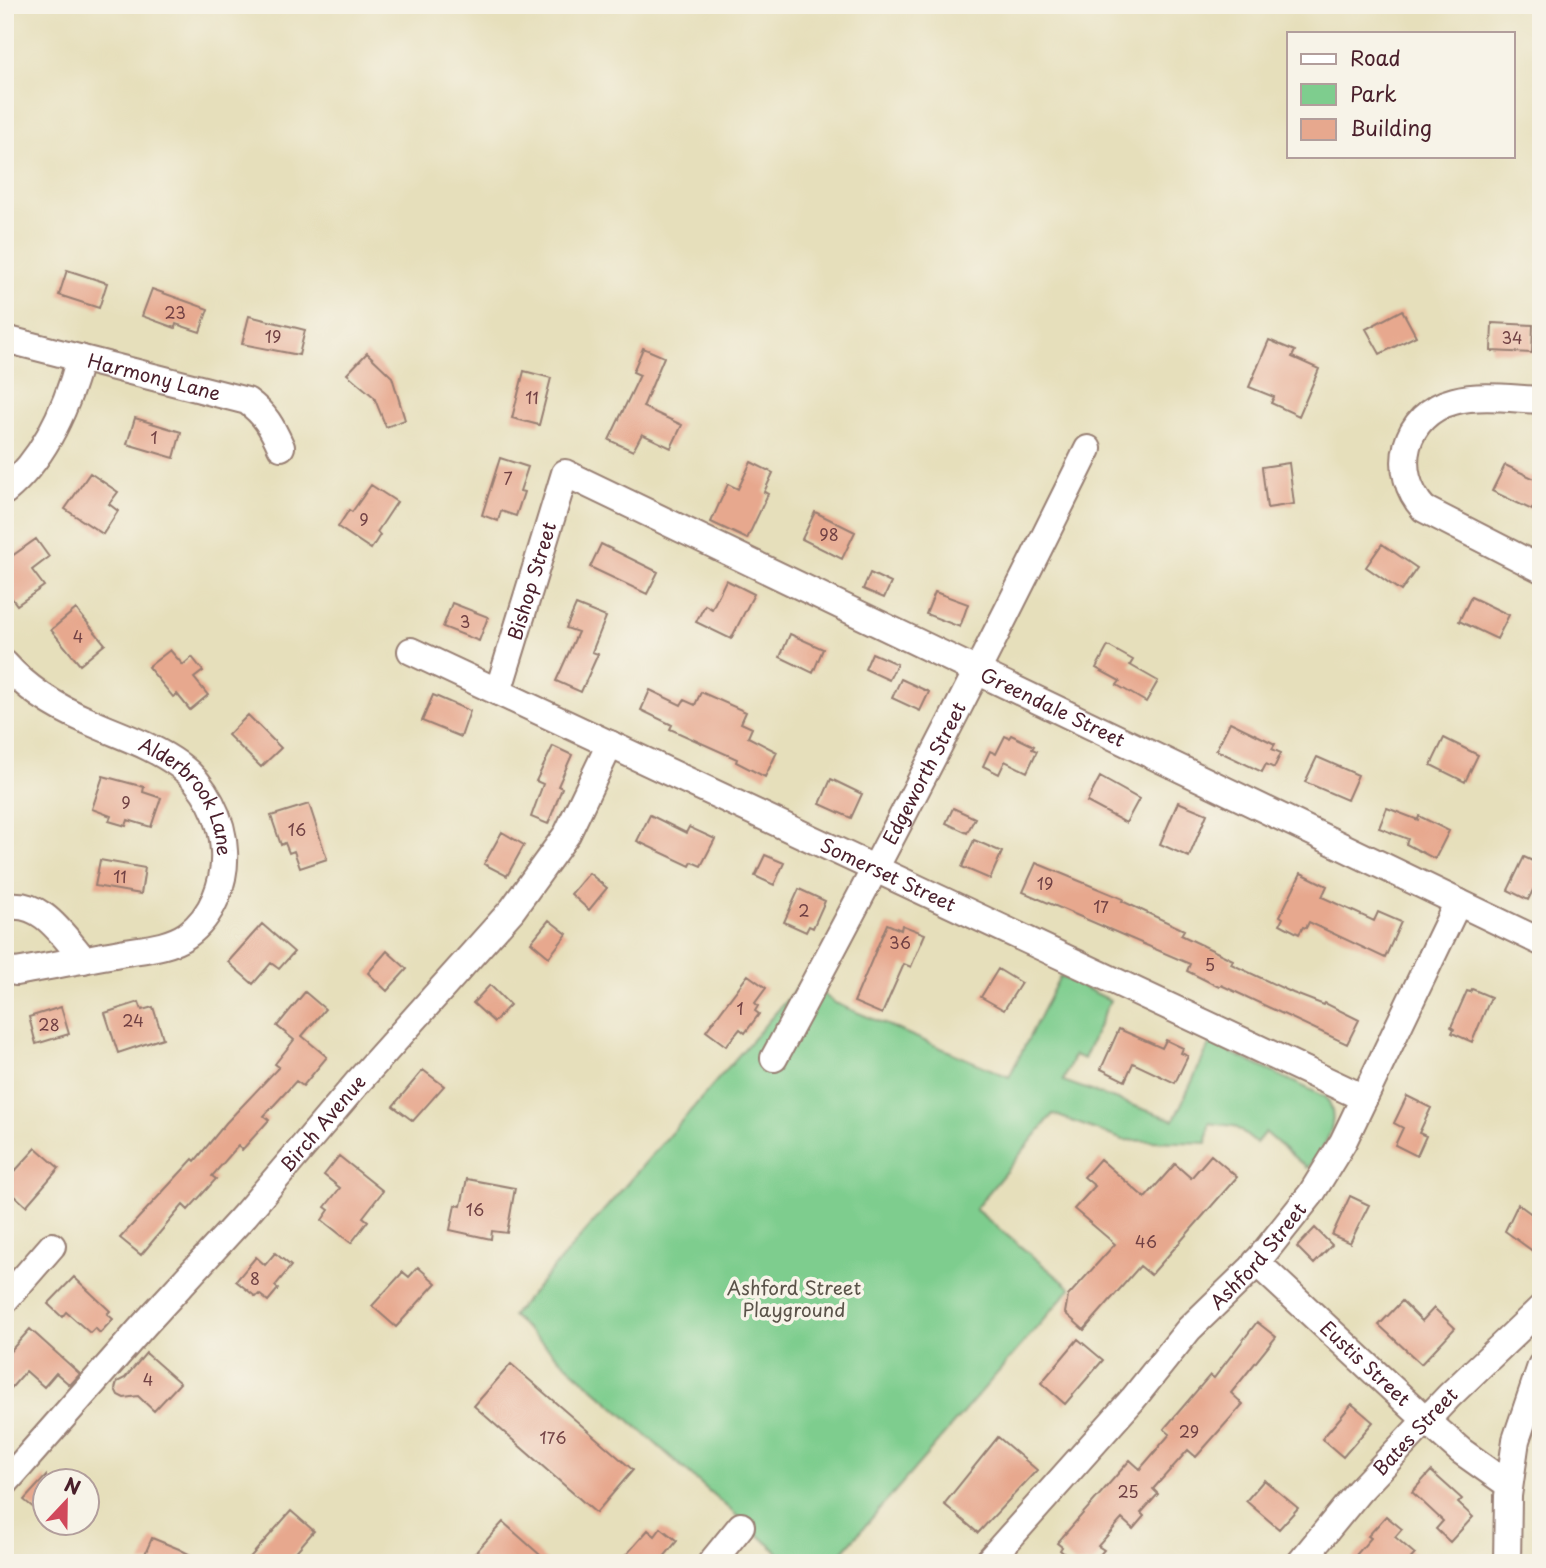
<svg xmlns="http://www.w3.org/2000/svg" width="1546" height="1568" viewBox="0 0 1546 1568" font-family="'Playpen Sans',sans-serif">
  <style>
    .green { fill: #7ecd8e; stroke: #64765c; stroke-width: 2 }
    .building { fill: #e7a88e }
    .lines { fill: none; stroke-linecap: round; stroke-linejoin: round }
    .minor-casing { stroke: #987f73; stroke-width: 30 }
    .minor { stroke: #fff; stroke-width: 26 }
    .labels { text-anchor: middle; stroke-width: 7; stroke-linejoin: round; paint-order: stroke }
    .number-label { font-size: 16px; fill: #714144 }
    .street-label { font-size: 19px; fill: #4a1f2b; stroke: #f7f3e8 }
    .park-label { font-size: 19px; fill: #5a5349; stroke: #f7f3e8 }
  </style>
  <rect width="100%" height="100%" fill="#f7f3e8"/>
  <filter id="ink" filterUnits="userSpaceOnUse"><feTurbulence type="fractalNoise" baseFrequency=".0143" numOctaves="2"/><feDisplacementMap in="SourceGraphic" scale="14" xChannelSelector="R" yChannelSelector="G"/><feConvolveMatrix kernelMatrix="1 2 1 2 8 2 1 2 1" color-interpolation-filters="sRGB"/></filter>
  <filter id="wash" filterUnits="userSpaceOnUse"><feTurbulence type="fractalNoise" baseFrequency=".00686" numOctaves="4" result="noise"/><feDisplacementMap in="SourceGraphic" scale="28" xChannelSelector="R" yChannelSelector="G"/><feGaussianBlur stdDeviation="1.57" result="paint"/><feColorMatrix in="noise" values="0 0 0 0 0 0 0 0 0 0 0 0 0 0 0 0 0 1.4 0 .05"/><feComposite in="paint" operator="in"/></filter>
  <g filter="url(#wash)">
    <rect width="100%" height="100%" fill="#e6dfbb"/>
    <!-- green -->
    <path class="green" d="M1060,976l50,24 -26,59 -10,-4 -11,26 111,39 36,-77 116,54c17,24 -1,51 -19,71l-42,-36 -9,11 -22,-17 -25,-3 -2,20 -84,-3 -70,-26 -78,95 96,79 -238,275h-43l-278,-247 292,-336 31,23 174,74z"/>
    <g id="blocks">
      <!-- building -->
      <path class="building" d="M67,270l40,13 -8,25 -40,-13z
        M152,289l56,20 -8,23 -24,-8 -1,4 -33,-12z
        M1402,310l14,26 -36,18 -14,-25z
        M249,316l56,14 -6,25 -57,-11z
        M1492,323l41,2 -1,28 -41,-2z
        M1269,340l26,11 -3,6 27,12 -20,47 -28,-13 3,-6 -25,-10z
        M643,348l21,9 -21,50 39,18 -11,23 -29,-14 -9,17 -24,-11 31,-65 -7,-3z
        M367,353l25,24 13,43 -19,7 -12,-30 -27,-23z
        M524,371l27,7 -12,47 -27,-7z
        M135,418l46,14 -7,26 -47,-14z
        M500,458l28,9 -8,24 4,1 -8,24 -15,-5 -3,10 -16,-6z
        M751,462l22,11 -9,19 4,2 -21,45 -36,-17 17,-38 10,5z
        M1289,463l5,41 -27,4 -5,-41z
        M1505,465l36,17v10l-9,18 -40,-19z
        M90,473l28,19 -9,12 9,7 -15,23 -38,-25z
        M371,485l26,17 -20,30 3,3 -9,14 -33,-22 11,-17 3,2z
        M815,512l40,20 -13,27 -40,-20z
        M36,539l13,18 -17,13 12,16 -27,19 -12,-16v-28z
        M601,544l57,28 -11,22 -57,-27z
        M1382,544l35,24 -16,23 -35,-24z
        M870,573l21,10 -7,15 -21,-9z
        M726,580l28,14 -23,45 -35,-17 9,-17 7,4z
        M935,592l33,12 -8,23 -34,-13z
        M1471,597l38,18 -12,24 -38,-18z
        M452,603l36,14 -9,24 -36,-14z
        M576,605l30,12 -14,35 6,2 -17,38 -25,-11 22,-49 -12,-4z
        M76,609l29,35 -25,21 -29,-35z
        M790,634l33,15 -10,24 -33,-16z
        M1108,646l25,14 -3,5 28,16 -12,21 -29,-17 3,-4 -24,-13z
        M170,650l13,15 9,-8 11,14 -9,7 14,17 -18,15 -13,-16 -4,3 -25,-30z
        M872,653l25,11 -8,16 -24,-11z
        M901,679l28,13 -9,19 -28,-13z
        M650,690l31,15 3,-5 11,5 6,-13 45,20 -5,11 11,5 -4,9 29,15 -12,25 -29,-15 1,-3 -67,-30 2,-4 -31,-15z
        M433,695l37,16 -9,26 -39,-16z
        M248,715l33,33 -20,19 -33,-32z
        M1230,722l45,22 -3,5 9,4 -7,15 -8,-4 -4,8 -46,-22z
        M1011,735l23,11 -2,3 5,2 -10,21 -22,-11 -6,13 -16,-8 7,-15 6,3 9,-18 4,2z
        M1444,738l34,17 -13,27 -34,-17z
        M553,746l19,9 -14,31 4,2 -14,36 -17,-7 12,-33 -7,-3z
        M1317,757l41,18 -11,25 -42,-18z
        M103,776l41,11 -1,5 18,6 -10,29 -23,-7 -2,6 -17,-5 2,-5 -19,-7z
        M1100,777l39,22 -13,24 -39,-21z
        M831,779l31,15 -11,24 -31,-14z
        M1178,802l29,12 -18,43 -29,-13z
        M309,804l18,55 -27,9 -6,-17 -5,2 -4,-10 -4,2 -10,-29z
        M953,808l22,10 -8,15 -21,-10z
        M1387,808l31,12 1,-4 30,15 -14,28 -29,-15 2,-5 -29,-11z
        M650,815l36,18 3,-6 26,12 -14,27 -9,-4 -2,4 -53,-25z
        M502,832l22,13 -17,31 -23,-12z
        M974,840l28,12 -12,27 -28,-12z
        M765,855l19,8 -10,22 -19,-9z
        M1524,857l17,8v29l-8,-4 -5,10 -20,-10z
        M100,860l45,8 -4,26 -46,-8z
        M1036,863l87,36 -1,2 62,29 -3,5 52,25 -2,4 62,29 31,12 1,-2 34,17 -12,24 -126,-59 -2,2 -32,-16 3,-7 -167,-72z
        M589,873l18,15 -18,22 -18,-16z
        M1301,873l26,13 -5,11 52,24 4,-9 23,10 -16,36 -76,-36 -3,6 -3,-1 -4,7 -19,-10 3,-6 -3,-2z
        M799,889l26,12 -12,27 -4,-2 -3,6 -22,-10z
        M549,920l18,14 -18,23 -18,-15z
        M262,924l32,28 -15,17 -8,-6 -18,21 -25,-22z
        M887,924l14,6 1,-5 23,9 -14,33 -7,-3 -22,50 -28,-12z
        M387,951l20,18 -20,22 -19,-18z
        M998,969l23,14 -17,27 -23,-13z
        M748,975l18,13 -11,15 3,3 -3,5 4,3 -14,19 -5,-4 -14,17 -20,-15z
        M490,985l20,20 -16,17 -21,-19z
        M1472,989l19,8 -19,45 -20,-9 2,-4 -3,-2 16,-36 3,1z
        M305,992l20,17 -23,27 25,21 -24,29 -7,-5 -32,35 5,4 -27,30 -4,-4 -26,30 4,3 -28,31 -5,-5 -42,50 -21,-17 73,-79 2,2 31,-38 53,-56 -4,-3 19,-24 -17,-14z
        M139,1002l3,8 11,-3 10,31 -45,15 -13,-40z
        M61,1007l8,27 -33,10 -7,-27z
        M1119,1029l43,19 4,-8 17,8 -2,5 7,3 -13,27 -42,-20 -8,18 -24,-12z
        M423,1070l21,16 -31,35 -20,-15z
        M1407,1096l24,12 -12,25 7,3 -9,20 -22,-11 8,-17 -9,-5z
        M36,1148l23,20 -33,38 -11,-10 -10,12v-26z
        M1211,1155l26,22 -86,98 -11,-9 -56,64 -19,-17 3,-17 47,-52 -41,-35 21,-23 -11,-9 16,-18 45,39 30,-34 16,14z
        M339,1156l44,35 -20,26 5,4 -17,22 -29,-23 7,-10 -4,-3 15,-19 -16,-13z
        M467,1179l48,9 -8,45 -15,-2 -1,8 -41,-9 5,-25 6,1z
        M1350,1196l19,9 -19,38 -18,-8z
        M1518,1204l23,17v36l-36,-26z
        M1315,1228l17,17 -18,19 -17,-17z
        M275,1253l16,13 -16,20 3,3 -10,12 -9,-7 -3,3 -20,-16 20,-24 9,8z
        M418,1267l18,16 -40,44 -24,-21 31,-34 6,5z
        M74,1277l36,34 -3,3 6,5 -13,14 -5,-5 -5,5 -24,-21 -4,5 -14,-13z
        M1402,1301l20,20 12,-13 21,20 -34,36 -42,-39z
        M1257,1322l19,15 -45,56 12,11 -47,53 -8,-7 -35,39 5,5 -17,19 3,3 -11,13 -11,-10 -24,27 6,4 -11,13h-18l-15,-13 2,-3 -5,-4 73,-83 10,9 30,-35 -6,-5 46,-54 4,3z
        M30,1329l50,45 -10,11 -14,-12 -12,14 -18,-16 -21,24v-38z
        M1078,1339l25,21 -38,44 -24,-21z
        M146,1353l34,30 -26,28 -16,-15 -14,2 -6,-3 -3,-6 2,-7 8,-4z
        M511,1364l122,106 -37,43 -122,-107z
        M1352,1404l21,18 -30,35 -21,-18z
        M998,1437l39,33 -59,63 -34,-29z
        M1431,1471l31,28 -4,4 15,14 -23,25 -14,-13 7,-8 -31,-29z
        M46,1476v42l-22,-18z
        M1264,1480l34,28 -19,21 -33,-28z
        M291,1511l23,20 -28,32h-41z
        M1386,1516l16,13 -7,8 20,17 -8,9h-58l22,-25 -3,-2z
        M503,1522l46,41h-83z
        M661,1528l16,13 -18,22h-40l29,-33 7,6z
        M152,1538l27,11 27,14h-65z"/>
    </g>
  </g>
  <g filter="url(#ink)">
    <use href="#blocks" fill-opacity="0" stroke="#987f73" stroke-width="2"/>
    <g class="lines">
      <!-- minor casing -->
      <g class="minor-casing">
        <g id="minor">
          <path id="s1" d="M5,339l242,62c18,13 25,26 34,46"/>
          <path d="M1541,400c-28,-1 -60,-6 -87,1 -51,13 -64,71 -30,108l117,60"/>
          <path d="M5,491c40,-33 62,-84 75,-133"/>
          <path id="s2" d="M411,651l953,447"/>
          <path id="s3" d="M5,664c22,25 53,44 83,57 30,14 64,24 91,44 26,19 44,54 45,86 2,31 -12,66 -37,84 -19,13 -45,14 -67,18 -35,6 -70,13 -104,19l-11,-2"/>
          <path id="s4" d="M498,692l67,-219 976,469"/>
          <path d="M5,907c36,-9 59,30 79,53"/>
          <path id="s5" d="M774,1058c109,-201 213,-404 314,-609"/>
          <path id="s6" d="M1256,1262l170,158 35,31 48,34"/>
          <path d="M5,1300l47,-54"/>
          <path id="s7" d="M5,1483l139,-158 101,-110 113,-133 154,-172 55,-76 43,-90"/>
          <path d="M711,1563l30,-37"/>
          <path id="s8" d="M987,1563l146,-164 56,-70 63,-61 59,-74 32,-52 115,-240"/>
          <path id="s9" d="M1300,1563l59,-72 90,-95 92,-88"/>
          <path d="M1507,1563l1,-67 8,-56 25,-74"/>
        </g>
      </g>
      <!-- minor -->
      <use href="#minor" class="minor"/>
    </g>
  </g>
  <g class="labels">
    <!-- number labels -->
    <g class="number-label">
      <text x="175" y="319">23</text>
      <text x="273" y="343">19</text>
      <text x="1512" y="344">34</text>
      <text x="532" y="404">11</text>
      <text x="154" y="444">1</text>
      <text x="508" y="485">7</text>
      <text x="364" y="526">9</text>
      <text x="829" y="541">98</text>
      <text x="465" y="628">3</text>
      <text x="78" y="643">4</text>
      <text x="126" y="809">9</text>
      <text x="297" y="836">16</text>
      <text x="120" y="883">11</text>
      <text x="1045" y="890">19</text>
      <text x="1101" y="913">17</text>
      <text x="804" y="917">2</text>
      <text x="900" y="949">36</text>
      <text x="1210" y="971">5</text>
      <text x="740" y="1015">1</text>
      <text x="133" y="1027">24</text>
      <text x="49" y="1031">28</text>
      <text x="475" y="1216">16</text>
      <text x="1146" y="1248">46</text>
      <text x="255" y="1285">8</text>
      <text x="148" y="1386">4</text>
      <text x="1189" y="1438">29</text>
      <text x="553" y="1444">176</text>
      <text x="1128" y="1498">25</text>
    </g>
    <!-- street labels -->
    <g class="street-label">
      <text dy="7" stroke="none"><textPath href="#s1" startOffset="154">Harmony Lane</textPath></text>
      <text dy="7" stroke="none"><textPath href="#s4" startOffset="116">Bishop Street</textPath></text>
      <text dy="7" stroke="none"><textPath href="#s4" startOffset="770">Greendale Street</textPath></text>
      <text dy="7" stroke="none"><textPath href="#s5" startOffset="322">Edgeworth Street</textPath></text>
      <text dy="7" stroke="none"><textPath href="#s3" startOffset="233">Alderbrook Lane</textPath></text>
      <text dy="7" stroke="none"><textPath href="#s2" startOffset="527">Somerset Street</textPath></text>
      <text dy="7" stroke="none"><textPath href="#s7" startOffset="480">Birch Avenue</textPath></text>
      <text dy="7" stroke="none"><textPath href="#s8" startOffset="410">Ashford Street</textPath></text>
      <text dy="7" stroke="none"><textPath href="#s6" startOffset="149">Eustis Street</textPath></text>
      <text dy="7" stroke="none"><textPath href="#s9" startOffset="175">Bates Street</textPath></text>
    </g>
    <!-- park labels -->
    <g class="park-label">
      <text x="794" y="1295">Ashford Street<tspan x="794" dy="22">Playground</tspan></text>
    </g>
  </g>
  <!-- margin -->
  <rect width="1546" height="1568" fill="none" stroke="#f7f3e8" stroke-width="28"/>
  <!-- legend -->
  <rect x="1287" y="32" width="228" height="126" fill="#f7f3e8" stroke="#b29e9c" stroke-width="2"/>
  <rect x="1301" y="54" width="35" height="10" fill="#ffffff" stroke="#b29e9c" stroke-width="2"/>
  <text x="1350" y="66" font-size="21" fill="#4a1f2b">Road</text>
  <rect x="1301" y="84" width="35" height="21" fill="#7ecd8e" stroke="#b29e9c" stroke-width="2"/>
  <text x="1350" y="102" font-size="21" fill="#4a1f2b">Park</text>
  <rect x="1301" y="119" width="35" height="21" fill="#e7a88e" stroke="#b29e9c" stroke-width="2"/>
  <text x="1350" y="136" font-size="21" fill="#4a1f2b">Building</text>
  <!-- north arrow -->
  <g transform="translate(66 1502) rotate(22)"><circle r="33" fill="#f7f3e8" stroke="#b29e9c" stroke-width="2"/>
  <path d="M0-5L12 26L0 18L-12 26Z" fill="#d1495b"/>
  <text y="-10" font-size="19" font-weight="bold" text-anchor="middle" fill="#4a1f2b">N</text>
  </g>
</svg>
